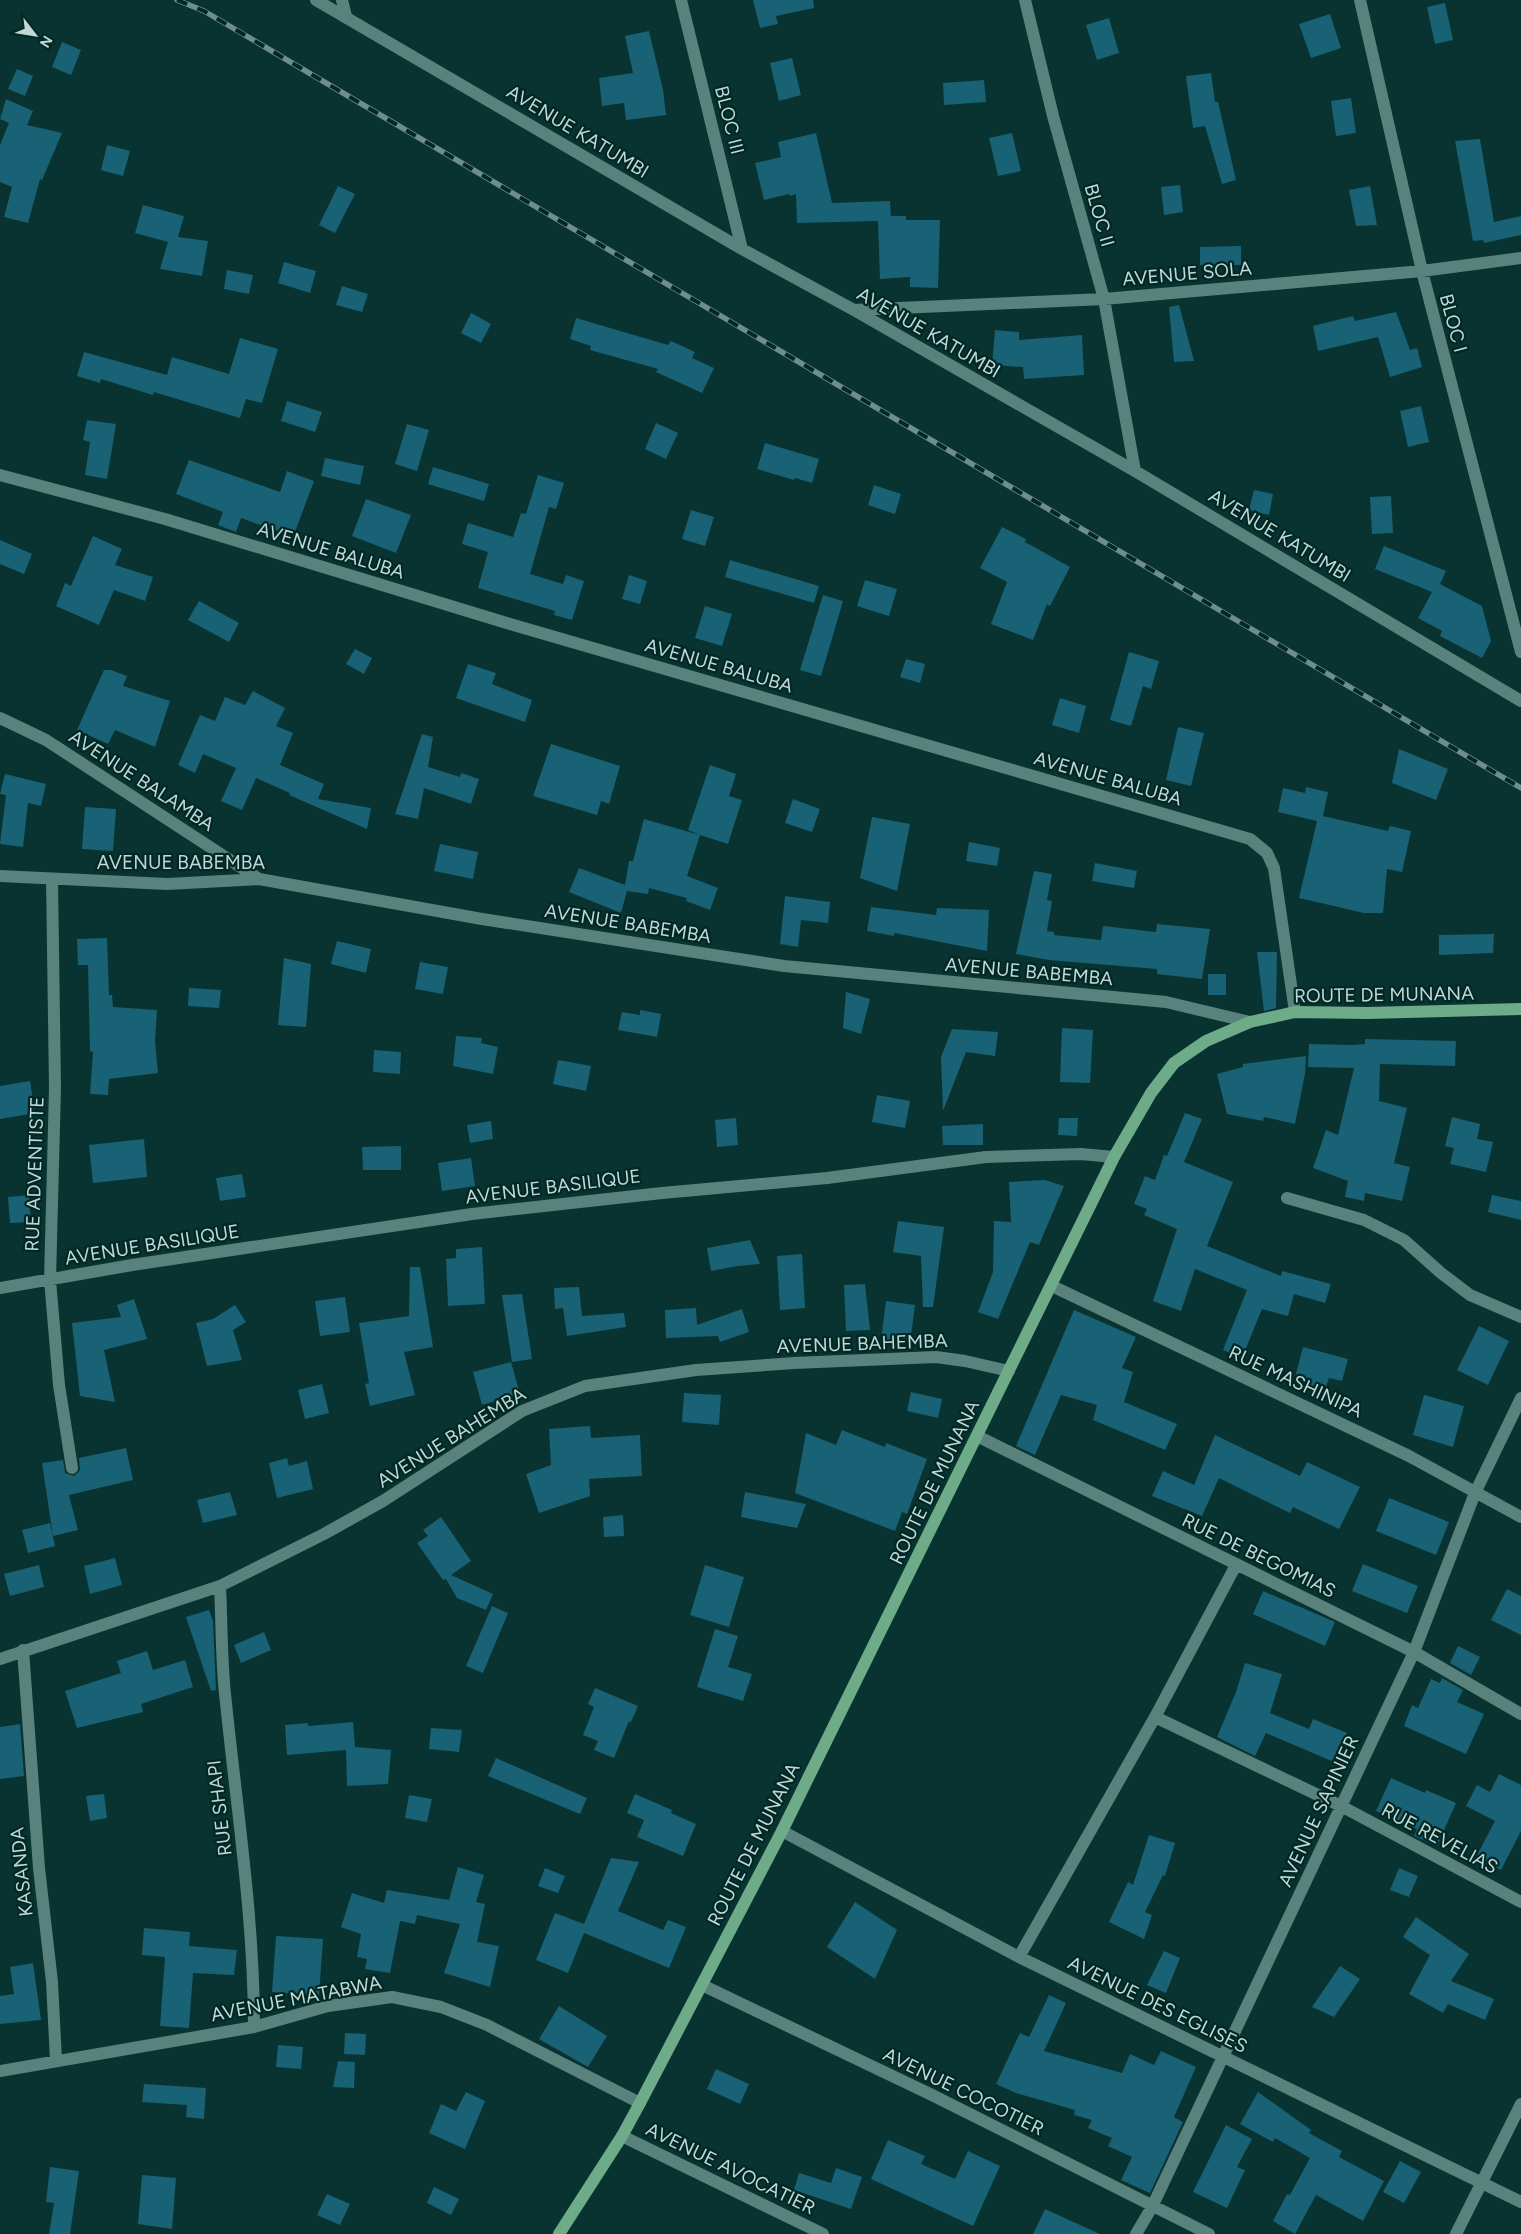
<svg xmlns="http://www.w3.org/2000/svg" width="1521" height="2234" viewBox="0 0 1521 2234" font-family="Figtree,sans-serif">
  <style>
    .building { fill: #196174 }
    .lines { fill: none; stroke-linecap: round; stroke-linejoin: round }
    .minor { stroke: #5a827d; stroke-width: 12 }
    .major { stroke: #6dab89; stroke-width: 12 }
    .rail-casing { stroke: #6f8d8a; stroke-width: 5.5 }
    .rail { stroke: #002926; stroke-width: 4; stroke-dasharray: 11; stroke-linecap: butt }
    .labels { text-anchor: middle; stroke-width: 4.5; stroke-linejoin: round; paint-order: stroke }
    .street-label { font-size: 19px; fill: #c3d7d4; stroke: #002926 }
  </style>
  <rect width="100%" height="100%" fill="#093330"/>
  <!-- building -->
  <path class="building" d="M753,0h60l1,8 -38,8 2,8 -18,4z
    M1445,3l8,37 -18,4 -8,-37z
    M1330,14l11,34 -30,10 -12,-34z
    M1109,18l10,35 -22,7 -11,-35z
    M649,31l14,59 3,25 -40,5 -2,-17 -22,3 -3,-28 34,-5 -8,-37z
    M62,42l19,8 -10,25 -19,-8z
    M792,58l9,37 -22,6 -9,-38z
    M17,69l16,7 -8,20 -17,-7z
    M1211,73l4,29h3l18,78 -14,4 -17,-58 -12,2 -7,-52z
    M984,80l2,22 -42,3 -1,-22z
    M1351,98l5,35 -20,3 -5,-35z
    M6,99l27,12 -6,14 35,8 -20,47 -2,-1 -12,44 -24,-6 8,-30 -12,-5v-37l9,-22 -9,-4z
    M816,133l16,70 58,-2 1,15h15v4h34l-2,68 -28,-1v-10l-30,2 -2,-58 -81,2 -1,-29 -6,2 -1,-2 -25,6 -9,-37 26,-6 -3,-15z
    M1012,133l9,38 -23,5 -9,-38z
    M1480,139l14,83 27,-6v19l-37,8 -1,-3 -10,1 -18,-100z
    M107,145l23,6 -7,25 -22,-6z
    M1180,185l3,27 -19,3 -3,-28z
    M338,186l17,8 -20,39 -16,-8z
    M1370,186l7,39 -21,1 -7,-36z
    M143,205l41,11 -6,21 30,4 -6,35 -42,-7 8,-27 -33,-9z
    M1241,246v19h-41v-18z
    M284,262l32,9 -6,22 -32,-10z
    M227,270l26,5 -4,19 -25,-5z
    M342,286l26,8 -6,18 -26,-7z
    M1179,305l15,56 -20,1 -5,-55z
    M1396,312l14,38 7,-2 5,19 -32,10 -12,-40 -60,14 -5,-25 40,-10 2,5z
    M471,313l20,11 -10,19 -20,-10z
    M576,318l92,27 3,-4 24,11 -3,6 22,10 -12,25 -46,-21 2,-3 -68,-19 1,-4 -21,-7z
    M995,330l24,2v8l63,-5 2,40 -60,4 -1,-12 -31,-2z
    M240,338l38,11 -16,54 -16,-4 -6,19 -86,-26 -1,3 -52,-16 -1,4 -23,-7 7,-24 83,23 5,-18 57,17z
    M287,401l35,11 -7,20 -34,-11z
    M1421,406l8,36 -21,5 -8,-36z
    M87,420l29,4 -9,55 -22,-4 5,-33 -7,-2z
    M656,423l22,10 -12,26 -21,-10z
    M407,424l22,6 -12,41 -22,-7z
    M765,443l54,16 -7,24 -17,-5 -1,2 -37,-11z
    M325,458l39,8 -4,19 -39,-9z
    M189,460l91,32 7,-21 27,10 -21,56 -52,-19 -5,14 -18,-7 5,-13 -47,-18z
    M433,467l56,17 -5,17 -56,-17z
    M538,475l26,8 -8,26 -7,-2 -19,67 33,10 3,-9 18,6 -12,39 -18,-5 1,-4 -77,-23 10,-36 -26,-8 6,-21 45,14 8,-24 5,1z
    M874,485l27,9 -6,20 -27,-9z
    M1254,490l19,4 -4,21 -20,-5z
    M1391,496l2,37 -21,1 -2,-37z
    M366,499l45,16 -15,38 -44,-17z
    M691,510l23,7 -9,29 -23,-7z
    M1002,527l24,12 -1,3 45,25 -20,39 -3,-2 -14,36 -42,-16 16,-42 -27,-14z
    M93,536l29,13 -7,16 38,12 -8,24 -31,-11 -15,35 -43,-19 9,-23 6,3z
    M0,540l32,14 -8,20 -24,-10z
    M1384,546l62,25 -6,13 42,22 9,35 -9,17 -42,-22 2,-5 -24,-13 14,-26 -57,-23z
    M730,560l89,26 -5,17 -89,-26z
    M629,575l18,6 -7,23 -18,-5z
    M865,580l32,9 -8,27 -32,-10z
    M823,595l20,6 -22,75 -21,-6z
    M199,601l40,22 -10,19 -41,-22z
    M705,606l27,8 -10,32 -27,-8z
    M355,649l17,9 -8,16 -18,-10z
    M1129,652l30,9 -8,28 -8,-3 -12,40 -21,-6z
    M906,659l19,5 -5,19 -20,-6z
    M468,664l28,9 -4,11 40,16 -7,22 -69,-24z
    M104,670h7l16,6 -4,10 47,15 -15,46 -40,-17 -7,14 -31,-14z
    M253,691l32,17 -9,18 17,7 -13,32 44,19 -6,15 53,9 -4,21 -78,-34 1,-2 -34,-15 -14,32 -21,-9 15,-33 -33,-14 -8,19 -17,-8 22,-50 15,6 10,-24 20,8z
    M1060,698l26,8 -7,27 -27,-8z
    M1178,727l26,6 -13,53 -25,-6z
    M422,734l11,3 -5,30 32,10 1,-4 18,6 -8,25 -47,-16 -6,31 -23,-5z
    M551,744l69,22 -11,38 -8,-3 -4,14 -64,-19z
    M1399,749l49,20 -12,31 -44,-17z
    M710,765l26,9 -7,22 13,4 -14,44 -28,-9 -13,41 31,12 -8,22 -24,-9 1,-3 -38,-10 -1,6 -21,-3 -6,22 -52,-21 10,-24 46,17 4,-24h4l11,-42 56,16 -12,-5z
    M5,774l41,10 -5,22 -13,-3 -5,44 -23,-3 6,-49 -6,-1z
    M1306,787l22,5 -5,24 65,15 2,-5 21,5 -9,41 -15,-3 -4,44h-19l-65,-15 18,-77 -39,-9 5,-24 22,5z
    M793,799l27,10 -8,23 -27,-9z
    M85,807l31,2 -3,42 -31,-2z
    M872,817l38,7 -13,67 -37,-13z
    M969,842l31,6 -3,18 -31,-5z
    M440,844l38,8 -5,27 -39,-8z
    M1095,863l42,8 -3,17 -42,-7z
    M1034,871l18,3 -5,26 5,1 -5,30 7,1v3l47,5 2,-14 53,6 1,-8 53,5 -8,50 -45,-5v-5l-108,-9 -33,-6z
    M785,896l45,6 -2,21 -27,-3 -3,27 -18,-3z
    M871,907l65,8 1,-7 52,2 -2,41 -93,-18v3l-27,-5z
    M1494,934l-1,19 -54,2v-20z
    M107,938l2,57h3l1,12 44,3 -2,31 3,32 -49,6 -1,16 -18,-1 3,-42 -3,-1 -2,-86h-10l-1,-26z
    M337,941l34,8 -5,24 -35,-9z
    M1257,952h20l-1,56 -12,3z
    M284,958l27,6 -5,63 -28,-2z
    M420,962l28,5 -5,27 -28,-5z
    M1208,974h18v21h-18z
    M189,988l32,2 -2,18 -31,-2z
    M846,992l24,7 -9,35 -18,-6z
    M640,1010l21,4 -4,23 -39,-7 4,-18 18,3z
    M1062,1028l31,2 -3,53 -30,-1z
    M952,1029l46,3 -3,24 -29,-4 -23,59 -2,-54z
    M456,1036l26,2 -1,5 17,4 -5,27 -40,-8z
    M1365,1039l91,2 -1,25 -75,-2 -1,37 28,7 -13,55 16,4 -8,34 -37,-8 -1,8 -19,-4 3,-16 -35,-13 13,-38 12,5 16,-67 -46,-1 1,-23 43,1 13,-1z
    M374,1050l27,2 -1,22 -27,-2z
    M1306,1056l-1,18 -10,50 -31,-7 -1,4 -36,-7 -10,-40 26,-7v-3z
    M558,1060l33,6 -5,25 -33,-7z
    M30,1081l5,32 -35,6v-33z
    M877,1095l33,6 -5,27 -33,-6z
    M1185,1113l17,6 -18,43 49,20 -26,64 74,30 1,-5 49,13 -6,19 -31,-9 -6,22 -26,-7 -20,49 -19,-8 24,-60 -52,-21 -14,42 -28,-10 24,-72 -33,-14 3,-6 -13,-5 11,-28 10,4 9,-25 3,1z
    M1452,1117l28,7 -3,15 16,3 -7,30 -36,-8 4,-16 -9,-2z
    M736,1118l2,27 -21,2 -2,-27z
    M1059,1118h19l-1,18 -19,-1z
    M491,1121l2,18 -23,4 -3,-18z
    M983,1124v21h-40l-1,-19z
    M144,1139l3,38 -54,6 -4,-38z
    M401,1146v24h-38l-1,-23z
    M471,1158l4,28 -33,5 -4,-28z
    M242,1174l4,23 -26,4 -4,-23z
    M1045,1180l19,6 -25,59 -9,-3 -32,77 -20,-7 15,-40 1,-51 17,1 -2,-40z
    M29,1195l2,27 -21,1 -2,-26z
    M1492,1195l29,6v19l-33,-8z
    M898,1221l46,6 -11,80h-10l-2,-51 -28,-4z
    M750,1240l10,24 -22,2 -27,5 -4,-23z
    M482,1247l3,57 -37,2 -2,-47 10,-1v-9z
    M802,1254l3,54 -25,2 -3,-54z
    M410,1267h10l13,80 -29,5 11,43 -45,11 -5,-22 4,-1 -10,-60 50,-7z
    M865,1284l5,46 -24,1 -2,-46z
    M579,1287l3,29 42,-3 2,14 -59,9 -4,-28 -8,1 -1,-21z
    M522,1294l10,65 -20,3 -10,-67z
    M345,1297l5,35 -30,4 -5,-35z
    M134,1299l13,40 -43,11 11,52 -35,-6 -8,-73 49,-6 -4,-12z
    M886,1301l29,4 -5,38 -29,-3z
    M235,1305l11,17 -13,8 9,30 -35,6 -11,-43 17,-4z
    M696,1308l1,17 45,-16 7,23 -29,10 -2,-6 -52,2 -1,-28z
    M1074,1310l62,27 -14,31 11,4 -9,30 53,22 -12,26 -72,-30 4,-15 -36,-10 -26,60 -19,-9z
    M1479,1326l30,15 -21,44 -31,-15z
    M1303,1347l45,12 -6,22 -13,-3 -4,12 -31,-9z
    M511,1362l9,32 -38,11 -9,-33z
    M322,1384l7,29 -24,6 -7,-29z
    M911,1392l31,7 -4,19 -31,-7z
    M684,1393l37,2 -2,30 -37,-3z
    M1424,1395l40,11 -11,41 -40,-12z
    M590,1426l1,12 49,-3 2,41 -53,3 1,17 -51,17 -13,-39 25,-9 -2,-36z
    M842,1430l43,17 1,-4 41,16 -20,55 -5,-2 -7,19 -100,-38 11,-60 30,12z
    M1215,1435l85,41 7,-14 53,25 -21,42 -46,-22 -3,6 -71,-35 -17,38 -50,-20 11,-25 31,14z
    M126,1448l7,32 -64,15 9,35 -25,6 -11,-73 21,-3 2,13 9,3 6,-6 -1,-12z
    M287,1458l2,8 18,-5 6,28 -36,9 -8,-35z
    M230,1492l7,23 -34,8 -6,-23z
    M745,1492l61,12 -9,24 -56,-11z
    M1389,1498l60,24 -13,33 -60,-24z
    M623,1515l1,21 -20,1 -1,-20z
    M441,1517l30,44 -20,14 42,19 -7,16 -29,-12 -11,-19 -3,1 -26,-37 11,-7 -5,-6z
    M50,1523l5,23 -27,7 -6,-23z
    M115,1558l7,27 -32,9 -6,-28z
    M1363,1564l55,22 -11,27 -55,-22z
    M39,1565l5,22 -34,9 -6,-22z
    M705,1565l39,12 -15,50 -39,-12z
    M1507,1589l14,7v39l-30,-15z
    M1263,1591l72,31 -10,24 -72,-32z
    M492,1606l16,7 -25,60 -17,-7z
    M209,1610l4,11 3,69 -5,1 -25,-74z
    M715,1629l23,7 -10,31 24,7 -9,27 -46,-14z
    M264,1632l7,18 -30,13 -7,-18z
    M1458,1646l22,11 -9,18 -21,-12z
    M147,1651l6,19 32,-10 8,27 -52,17 2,8 -66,16 -12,-37 56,-18 -4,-12z
    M1245,1663l37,11 -12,39 39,16 4,-10 34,14 -13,29 -68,-29 -11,23 -38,-19 19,-45z
    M1442,1678l21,12 -6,12 27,12 -18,40 -62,-28 8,-21 6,3 13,-29 9,4z
    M595,1688l43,18 -7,16 -2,-1 -15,37 -20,-8 4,-9 -15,-6 11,-28 -6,-3z
    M353,1722l2,25 36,3 -3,34 -41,2 -1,-36 -59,5 -2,-30 23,-2v3z
    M20,1724l4,52 -24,3v-52z
    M431,1728l31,2 -3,22 -30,-3z
    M496,1758l91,40 -7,16 -92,-38z
    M1499,1774l22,11v46l-20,39 -25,-13 19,-36 -29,-15 11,-21 13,7z
    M1391,1778l34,15 1,-3 30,13 -19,43 -23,-10 3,-7 -41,-18z
    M104,1794l3,24 -17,3 -4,-25z
    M635,1794l37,16 -1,3 25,11 -13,32 -46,-19 7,-17 -17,-7z
    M409,1795l23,4 -5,23 -22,-4z
    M1149,1835l26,8 -10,33 -2,-1 -18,37 7,3 -8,24 -35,-17 19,-40 5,3z
    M611,1858l28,4 -21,49 45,19 5,-10 18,7 -17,41 -85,-35 -16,40 -32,-13 19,-47 29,11z
    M458,1867l26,8 -8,27 9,2 -8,38 22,4 -9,41 -46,-14 16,-49 -43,-9 -2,9 -15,-3 -10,52 -25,-4 2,-10 -10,-2 4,-23 -20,-7 11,-34 32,10 3,-13 62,10z
    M545,1868l20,8 -7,17 -20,-7z
    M1399,1868l19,8 -9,21 -19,-7z
    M855,1902l42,28 -22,49 -48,-32z
    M1416,1917l53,37 -18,27 43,18 -9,21 -37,-16 -5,9 -34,-19 21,-39 -27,-18z
    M144,1928l46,4 -1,14 48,4 -3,25 -41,-2 -4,55 -29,-2 5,-69 -23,-2z
    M276,1936l47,3 -4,56 -47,-3z
    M1164,1951l16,7 -14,35 -19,-8z
    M33,1963l8,57 -41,4v-28l14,-2 -4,-27z
    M1340,1966l20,13 -26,38 -22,-10z
    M1049,1995l17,8 -22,48 78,22 8,-19 24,11 7,-14 35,16 -22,50 9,5 -33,71 -29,-13 11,-23 -24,-11 4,-8 -24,-10 4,-8 -18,-5 1,-5 -59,-17 -20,-9 24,-51 9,4z
    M559,2006l48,30 -19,31 -49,-28z
    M345,2033l21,1 -1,21 -21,-1z
    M278,2045l25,2 -2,22 -25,-2z
    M338,2061l17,1 -1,26 -21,-1z
    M716,2069l33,15 -9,20 -33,-15z
    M144,2084l62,4 -2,31 -18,-2 1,-12 -45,-3z
    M466,2092l19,9 -20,48 -36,-16 12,-29 15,7z
    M1258,2092l53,38 -2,3 33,18 -3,6 45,24 -21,40 -47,-26 -21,39 -22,-13 14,-27 3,1 20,-37 -35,-20 -2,4 -33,-18z
    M1226,2125l26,14 -15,28 8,3 -18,38 -34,-16z
    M888,2140l37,16 -4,8 34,15 13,-28 32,15 -27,60 -102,-47z
    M1400,2161l21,11 -17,31 -21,-11z
    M50,2167l29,4 -9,63h-21l5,-31 -8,-1z
    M836,2168l26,9 -11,32 -57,-19 5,-17 32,10z
    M142,2175l34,3 -4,51 -34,-5z
    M434,2187l25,12 -8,16 -24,-12z
    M327,2194l23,10 -10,21 -23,-10z
    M1045,2209l55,25h-67z"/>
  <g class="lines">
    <!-- minor -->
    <path class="minor" d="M316,0l426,249 112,61 281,161 386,230
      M342,0l4,16
      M681,0l61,249
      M1025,0l28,116 51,183 31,172
      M1360,0l62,271 99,381
      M854,310l250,-11 318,-28 99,-13
      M0,475l165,44 345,105 740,215 17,14 7,15 21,144
      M0,718l46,22 213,139
      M0,876l167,8 92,-5 223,40 302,47 382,36 84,20
      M52,879l3,209 -5,192 9,105 13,83
      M1287,1198l77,22 40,20 37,33 29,22 51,22
      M1052,1286l357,170 112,61
      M0,1288l132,-23 340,-51 190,-21 165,-15 159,-21 95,-3 33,3
      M977,1436l437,216 107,62
      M220,1586c2,38 1,78 6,117 11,108 28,215 28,324
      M23,1650l16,218 13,114 4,78
      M0,1659l220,-73 104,-52 59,-33 139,-90 63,-25 111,-16 98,-7 142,-6 29,4 44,10
      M1155,1717l186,89 180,96
      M782,1831l237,126 502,245
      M1019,1957l136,-240 81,-152
      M702,1985l228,109 279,140
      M0,2071l254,-44 74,-21 64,-9 49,10 46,18 153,78
      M622,2136l201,98
      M1136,2234l16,-27 262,-555 61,-159 46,-95
      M1456,2234l65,-130"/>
    <!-- major -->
    <path class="major" d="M559,2234l63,-98 18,-33 142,-272 332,-674 37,-64 23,-30 32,-22 44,-19 45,-10 73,1 153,-4"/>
    <!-- rail casing -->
    <g class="rail-casing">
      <path id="rail" d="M177,0l27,11 1317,777"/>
    </g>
    <!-- rail -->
    <use href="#rail" class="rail"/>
  </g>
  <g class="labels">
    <!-- street labels -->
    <g class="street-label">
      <text transform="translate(730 120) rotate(76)" y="7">BLOC III</text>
      <text transform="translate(578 131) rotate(31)" y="7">AVENUE KATUMBI</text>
      <text transform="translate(1100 215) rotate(74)" y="7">BLOC II</text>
      <text transform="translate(1187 273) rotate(-5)" y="7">AVENUE SOLA</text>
      <text transform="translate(1454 323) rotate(75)" y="7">BLOC I</text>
      <text transform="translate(929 332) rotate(30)" y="7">AVENUE KATUMBI</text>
      <text transform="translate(1280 535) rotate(31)" y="7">AVENUE KATUMBI</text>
      <text transform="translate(331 550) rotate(17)" y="7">AVENUE BALUBA</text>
      <text transform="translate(719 665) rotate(16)" y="7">AVENUE BALUBA</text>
      <text transform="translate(1108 778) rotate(16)" y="7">AVENUE BALUBA</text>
      <text transform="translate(142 780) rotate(33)" y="7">AVENUE BALAMBA</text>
      <text x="181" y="869">AVENUE BABEMBA</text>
      <text transform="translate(628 923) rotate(9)" y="7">AVENUE BABEMBA</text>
      <text transform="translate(1029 971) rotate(5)" y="7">AVENUE BABEMBA</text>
      <text transform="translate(1384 994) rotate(-1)" y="7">ROUTE DE MUNANA</text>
      <text transform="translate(34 1174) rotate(-88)" y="7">RUE ADVENTISTE</text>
      <text transform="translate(553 1186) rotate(-7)" y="7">AVENUE BASILIQUE</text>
      <text transform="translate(152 1244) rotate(-9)" y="7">AVENUE BASILIQUE</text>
      <text transform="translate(862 1343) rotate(-2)" y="7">AVENUE BAHEMBA</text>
      <text transform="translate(1296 1381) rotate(25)" y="7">RUE MASHINIPA</text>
      <text transform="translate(451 1437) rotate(-32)" y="7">AVENUE BAHEMBA</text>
      <text transform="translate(934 1482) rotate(-64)" y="7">ROUTE DE MUNANA</text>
      <text transform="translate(1259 1555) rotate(26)" y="7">RUE DE BEGOMIAS</text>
      <text transform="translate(219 1808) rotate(-97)" y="7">RUE SHAPI</text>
      <text transform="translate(1318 1811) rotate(-65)" y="7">AVENUE SAPINIER</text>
      <text transform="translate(1440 1838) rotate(28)" y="7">RUE REVELIAS</text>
      <text transform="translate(753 1844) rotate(-63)" y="7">ROUTE DE MUNANA</text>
      <text transform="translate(21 1872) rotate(-96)" y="7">KASANDA</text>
      <text transform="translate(296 1998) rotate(-11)" y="7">AVENUE MATABWA</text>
      <text transform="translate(1158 2004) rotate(26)" y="7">AVENUE DES EGLISES</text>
      <text transform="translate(964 2091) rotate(26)" y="7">AVENUE COCOTIER</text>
      <text transform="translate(731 2168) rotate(26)" y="7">AVENUE AVOCATIER</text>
    </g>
  </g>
  <!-- north arrow -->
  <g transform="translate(35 35) rotate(121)" stroke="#002926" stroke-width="4" paint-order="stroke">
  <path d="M0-4L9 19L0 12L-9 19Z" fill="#c3d7d4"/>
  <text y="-8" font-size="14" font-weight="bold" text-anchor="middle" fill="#c3d7d4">N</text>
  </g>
</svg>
